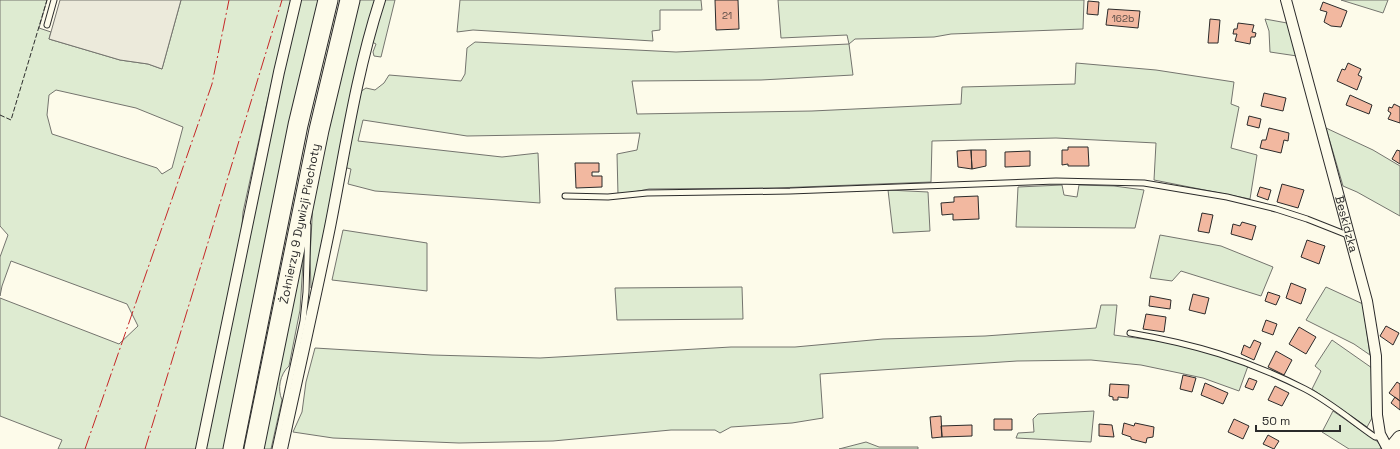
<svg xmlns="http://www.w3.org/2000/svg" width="1400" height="449" viewBox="0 0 1400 449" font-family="'Space Grotesk',sans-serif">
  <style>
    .green { fill: #deebd1; stroke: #74746e; fill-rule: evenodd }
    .parking { fill: #eceadb; stroke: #74746e }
    .building { fill: #f2b8a0; stroke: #2b2b2b }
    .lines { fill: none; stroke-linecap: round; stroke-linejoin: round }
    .lane-casing { stroke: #2b2b2b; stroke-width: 7 }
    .street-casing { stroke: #2b2b2b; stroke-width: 12 }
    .secondary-casing { stroke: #2b2b2b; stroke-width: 16 }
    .highway-casing { stroke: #2b2b2b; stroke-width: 21 }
    .lane { stroke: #fdfbea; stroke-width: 5 }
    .street { stroke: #fdfbea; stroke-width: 10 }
    .secondary { stroke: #fdfbea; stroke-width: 14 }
    .highway { stroke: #fdfbea; stroke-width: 19 }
    .fence { stroke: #2b2b2b; stroke-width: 1; stroke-dasharray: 5 2; stroke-linecap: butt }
    .power { stroke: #c62828; stroke-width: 1; stroke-dasharray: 14 3 2 3; stroke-linecap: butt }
    .labels { text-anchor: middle; stroke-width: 3; stroke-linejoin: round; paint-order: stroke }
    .number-label { font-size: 10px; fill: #5d4e48 }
    .street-label { font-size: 12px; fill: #2b2b2b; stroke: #fdfbea }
  </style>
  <rect width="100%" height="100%" fill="#fdfbea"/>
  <!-- green -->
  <path class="green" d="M0,0h47l-8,28 12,4 -2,7 71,21 28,4 14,5 19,-69h112l-25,98 -25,114 -2,27 -44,210h-139l4,-9 -62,-24v-118l119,46 19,-18 -11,-22 -116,-43 -9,25 -2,10v-39l8,-22 -8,-9zM56,90l80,18 47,19 -11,41 -10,6 -5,-6 -105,-34 -5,-19 2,-20z
    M300,0h21l-95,449h-20l66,-323z
    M357,0h21l-45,187 -19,95 -3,6 -1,-31 4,-74z
    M385,0h10l-14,57 -7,-1 -1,-4 3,-8 -4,-2z
    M460,0h241l1,10h-42v20l-8,1 1,10 -180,-11 -16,2z
    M778,0h306l-1,29 -132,5 -17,3 -79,2 -6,5 4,31 -92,5 -129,1 5,33 175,-3 149,-7 1,-17 113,-3 1,-21 80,7 78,12 -3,22 8,3 -8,41 26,7 -7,44 -96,-19 2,-37 -100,-5 -124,3 -1,41 -156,6 -126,1 -31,6 -1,-41 20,-4 3,-17 -173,3 -104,-16 -5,21 144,16 36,-4 2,50 -165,-12 -27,-7 3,-15 -4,-1 -2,-3 15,-73 6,-4 9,2 9,-7 5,-8 72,6 4,-7 2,-26 8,-6 201,10 173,-8 -2,-9 -66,3z
    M1341,0h47l-5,13z
    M1265,19l22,4 10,33 -27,-4 -1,-21z
    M1326,128l47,22 27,16v50l-43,-24 -14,-6z
    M1062,185l2,10 13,2 2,-12 35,1 30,4 -9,38 -119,-1 2,-40z
    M888,190l40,2 2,39 -37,2z
    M343,230l84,13v48l-95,-11z
    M1160,235l61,11 52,21 -12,29 -80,-25 -9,10 -22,-3z
    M304,247l-4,63 -11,56c-9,8 -12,23 -7,34l-11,49h-10z
    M742,287l1,32 -126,1 -2,-32z
    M1326,287l37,17 7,51 -16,-11 -48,-24z
    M1101,305h16l-3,30 59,8 35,9 40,14 -9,25 -36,-13 -62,-13 -50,-5 -74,1 -197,13 3,44 -31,5 -61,4 -11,6 -5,-3h-44l-118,11 -94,2 -126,-5 -40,-6 9,-20 4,-30 9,-34 117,7 108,3 191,-11h64l88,-8 102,-3 111,-8z
    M1332,340l40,28v50l-5,9 -55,-38 9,-18 -6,-5z
    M1094,411l-3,31 -75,-4 2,-5 16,-1 -1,-13 5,-5z
    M1333,411l45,31 3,5 -1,2h-31l-27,-17z
    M866,442l13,5h39v2h-79z"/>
  <!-- parking -->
  <path class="parking" d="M60,0h121l-19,69 -14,-5 -28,-4 -71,-21z"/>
  <!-- building -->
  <path class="building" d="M715,0h23l1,29 -23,1z
    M1088,1l11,1 -1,13 -11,-1z
    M1323,2l24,9 -6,16 -10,-1 -7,-4 3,-10 -7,-2z
    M1108,9l32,2 -2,17 -32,-3z
    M1210,19l10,1 -2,23h-10z
    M1238,23l16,2 -2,7 4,1 -1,4h-4l-1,7 -15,-3 2,-7h-4l1,-5h3z
    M1348,63l13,6 -3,6 4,2 -5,13 -20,-9 5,-12 3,1z
    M1264,93l22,5 -3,13 -22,-5z
    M1350,95l22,10 -3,9 -23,-9z
    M1394,104l6,3v16l-12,-4 3,-6 -3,-2 1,-4 3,1z
    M1249,116l12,3 -2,9 -12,-3z
    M1269,128l20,5 -1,8 -4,-1 -3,13 -21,-5 2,-8h4z
    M1068,147h20l1,19h-21v-2l-6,1v-15h6z
    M971,150h15v16l-14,3z
    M971,150l1,19 -14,-2 -1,-16z
    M1397,150l3,1v13l-8,-5z
    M1030,151v15l-25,1v-15z
    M575,163h24v9h-7v4h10v11l-26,1z
    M1282,184l22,6 -6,18 -21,-6z
    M1260,187l11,3 -3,10 -11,-4z
    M978,196l1,23 -26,1v-6l-11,1 -1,-12 13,-1v-5z
    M1202,213l11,2 -4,18 -11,-2z
    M1242,222l14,4 -4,14 -21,-6 2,-10 7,2z
    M1307,240l18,6 -6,18 -18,-7z
    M1291,283l15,6 -5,15 -15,-6z
    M1268,292l12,4 -4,9 -11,-4z
    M1193,294l16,4 -4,16 -16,-4z
    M1150,296l21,4 -1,9 -21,-3z
    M1146,314l20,3 -2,15 -21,-3z
    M1266,320l11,4 -4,11 -11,-4z
    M1386,326l13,7 -6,12 -13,-9z
    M1299,327l17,10 -10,17 -17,-10z
    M1254,340l7,3 -7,17 -13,-6 3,-9 6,3z
    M1276,351l16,9 -8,15 -16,-8z
    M1183,375l13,3 -4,14 -12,-3z
    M1249,378l8,3 -4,9 -8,-3z
    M1397,382l3,2v17l-11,-8z
    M1205,383l23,10 -5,11 -22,-9z
    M1110,384l19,1 -1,13 -10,-1v3h-5v-3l-4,-1z
    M1275,386l14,7 -7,13 -14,-6z
    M1395,397l5,4v9l-9,-7z
    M941,416l1,21 -10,1 -2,-21z
    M994,419h18v11h-18z
    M1234,419l15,7 -6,13 -15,-7z
    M1124,423l10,3 1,-3 19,4 -1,10 -6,1 -1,5 -15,-4v-2l-9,-3z
    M1099,424l13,1 2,12 -15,-1z
    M972,425v11l-30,1 -1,-11z
    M1268,435l11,6 -5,8 -11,-5z"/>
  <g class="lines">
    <!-- lane casing -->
    <g class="lane-casing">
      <path id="lane" d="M47,25l7,-25
        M565,196l43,1 39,-4 143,-2 266,-10 88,2 83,14 49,12 31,10 43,17
        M1130,333c64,11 116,26 175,56 25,13 47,32 70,48h6
        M275,449l28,-128 3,-29 2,-67"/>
    </g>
    <!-- street casing -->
    <g class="street-casing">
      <g id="street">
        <path id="s1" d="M1286,0l81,301 9,55 1,59 3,19 8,15"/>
        <path d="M201,449l78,-377 17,-72"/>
        <path d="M282,449c16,-74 33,-148 48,-222 15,-76 26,-153 50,-227"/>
      </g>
    </g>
    <!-- secondary casing -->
    <g class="secondary-casing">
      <path id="secondary" d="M1391,449l9,-11"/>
    </g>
    <!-- highway casing -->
    <g class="highway-casing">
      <g id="highway">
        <path d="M233,449l65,-324 30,-125"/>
        <path id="s2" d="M254,449l65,-319 31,-130"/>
      </g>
    </g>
    <!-- lane -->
    <use href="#lane" class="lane"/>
    <!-- street -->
    <use href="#street" class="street"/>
    <!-- secondary -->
    <use href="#secondary" class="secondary"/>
    <!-- highway -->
    <use href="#highway" class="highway"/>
    <!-- fence -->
    <path class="fence" d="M0,115l11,5 36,-120"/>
    <!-- power -->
    <path class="power" d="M85,449l127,-365 17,-84
      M145,449l137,-449"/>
  </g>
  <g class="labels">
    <!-- number labels -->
    <g class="number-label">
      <text x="727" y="19">21</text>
      <text x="1123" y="22">162b</text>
    </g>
    <!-- street labels -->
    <g class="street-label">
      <text dy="4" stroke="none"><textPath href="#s1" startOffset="232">Beskidzka</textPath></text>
      <text dy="4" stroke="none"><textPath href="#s2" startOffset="230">Żołnierzy 9 Dywizji Piechoty</textPath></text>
    </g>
  </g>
  <!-- scale -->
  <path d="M1256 425v6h84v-6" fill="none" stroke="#2b2b2b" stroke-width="2"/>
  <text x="1262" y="425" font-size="12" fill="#2b2b2b" stroke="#fdfbea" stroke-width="3" paint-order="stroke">50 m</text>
</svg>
